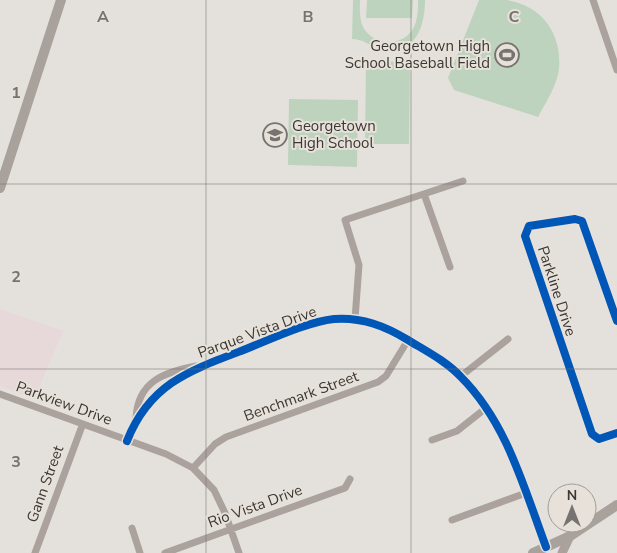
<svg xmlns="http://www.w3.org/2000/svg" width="617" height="553" viewBox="0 0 617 553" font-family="'Nunito Sans',sans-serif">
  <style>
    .commercial { fill: #e7d8da }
    .green { fill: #bdd3bd }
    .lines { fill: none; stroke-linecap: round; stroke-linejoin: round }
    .minor { stroke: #aba29d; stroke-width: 7 }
    .tertiary { stroke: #aba29d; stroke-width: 9 }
    .secondary { stroke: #a9a19c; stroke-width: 10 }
    .cycleway-casing { stroke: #e7e1da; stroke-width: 11 }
    .cycleway { stroke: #0057b8; stroke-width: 8 }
    .grid { fill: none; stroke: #767370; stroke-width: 1; stroke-opacity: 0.55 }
    .labels { text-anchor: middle; stroke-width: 4; stroke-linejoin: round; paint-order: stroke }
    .poi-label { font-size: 15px; fill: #3a3835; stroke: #e7e1da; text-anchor: end }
    .street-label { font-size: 15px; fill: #3a3835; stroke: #e7e1da }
    .grid-label { font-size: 16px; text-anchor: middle; font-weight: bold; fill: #767370; stroke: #e7e1da; stroke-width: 4; stroke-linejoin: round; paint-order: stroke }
  </style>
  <rect width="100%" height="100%" fill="#e4e1dd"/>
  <!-- commercial -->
  <path class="commercial" d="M0,309l63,22 -29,68 -34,-13z"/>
  <!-- green -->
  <path class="green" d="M353,0h7c0,9 -1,18 3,27 11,20 41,20 51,0 4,-9 4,-18 4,-27h7c0,27 -10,57 -45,49 -11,-3 -16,-10 -28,-10z
    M367,0h46l-1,18h-46z
    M479,0c8,0 18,0 27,0 35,5 56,33 53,68 -1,16 -13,34 -21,49l-84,-27 -6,-12z
    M366,61l44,1 -1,82h-44z
    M289,99l69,1 -1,67 -69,-2z"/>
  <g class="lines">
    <!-- minor -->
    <path class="minor" d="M593,0l24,70
      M424,194l26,73
      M355,319l4,-54 -14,-45 118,-39
      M617,321l-35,-100 -7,-2 -46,7 -4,10 67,198 7,5 18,-6
      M461,376l47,-37
      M0,394l166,60 27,14 21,22 11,23 14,40
      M136,419c1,-38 29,-47 60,-53
      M432,440l25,-9 29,-23
      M127,441c22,-56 61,-70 114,-90 26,-10 65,-29 93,-32 28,-2 51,7 74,21 18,11 38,21 53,37 46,46 63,111 85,170
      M193,468l22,-24 11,-7 152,-55 8,-6 22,-36
      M452,520l74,-27
      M132,528l8,25
      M35,553l47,-127
      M165,553l180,-65 5,-9"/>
    <!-- tertiary -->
    <path class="tertiary" d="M562,553l8,-17"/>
    <!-- secondary -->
    <path class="secondary" d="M0,188l61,-188
      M533,553l37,-17 47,-31"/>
    <!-- cycleway casing -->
    <g class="cycleway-casing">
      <path id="cycleway" d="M617,321l-35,-100 -7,-2 -46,7 -4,10 67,198 7,5 18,-6
        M127,441c22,-56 61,-70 114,-90 26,-10 65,-29 93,-32 28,-2 51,7 74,21 18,11 38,21 53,37 46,46 63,111 85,170"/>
    </g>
    <!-- cycleway -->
    <use href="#cycleway" class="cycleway"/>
  </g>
  <!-- grid -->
  <path class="grid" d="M206,0v553M411,0v553M0,184h617M0,369h617"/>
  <!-- icons -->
  <defs>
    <g id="stadium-ring" transform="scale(1.25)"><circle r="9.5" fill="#e7e1da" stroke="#767370" stroke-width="1.5"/><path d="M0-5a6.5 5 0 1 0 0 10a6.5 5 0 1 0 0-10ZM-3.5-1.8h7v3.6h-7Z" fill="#767370"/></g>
    <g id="school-ring" transform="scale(1.25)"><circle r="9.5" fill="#e7e1da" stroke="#767370" stroke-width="1.5"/><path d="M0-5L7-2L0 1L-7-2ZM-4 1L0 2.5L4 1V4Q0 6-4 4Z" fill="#767370"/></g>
  </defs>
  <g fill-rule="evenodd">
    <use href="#stadium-ring" x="507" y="55"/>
    <use href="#school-ring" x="275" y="135"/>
  </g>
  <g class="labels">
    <!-- poi labels -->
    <g class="poi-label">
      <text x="490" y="51">Georgetown High<tspan x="490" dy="17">School Baseball Field</tspan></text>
      <text x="292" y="131" text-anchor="start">Georgetown<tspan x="292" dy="17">High School</tspan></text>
    </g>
    <!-- street labels -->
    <g class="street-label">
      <text transform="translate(557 291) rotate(72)" y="5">Parkline Drive</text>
      <text transform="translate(257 332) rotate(-20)" y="5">Parque Vista Drive</text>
      <text transform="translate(301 396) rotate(-20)" y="5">Benchmark Street</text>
      <text transform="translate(64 403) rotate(20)" y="5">Parkview Drive</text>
      <text transform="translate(45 484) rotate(-70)" y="5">Gann Street</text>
      <text transform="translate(255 506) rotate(-20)" y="5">Rio Vista Drive</text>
    </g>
  </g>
  <g class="grid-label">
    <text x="103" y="22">A</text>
    <text x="308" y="22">B</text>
    <text x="514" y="22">C</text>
    <text x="16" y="98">1</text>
    <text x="16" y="282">2</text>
    <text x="16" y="467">3</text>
  </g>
  <!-- north arrow -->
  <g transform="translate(572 508)"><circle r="24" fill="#e7e1da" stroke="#a29d98"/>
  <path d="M0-4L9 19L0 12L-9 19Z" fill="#767370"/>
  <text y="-8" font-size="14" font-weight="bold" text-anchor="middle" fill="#3a3835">N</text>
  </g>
</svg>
